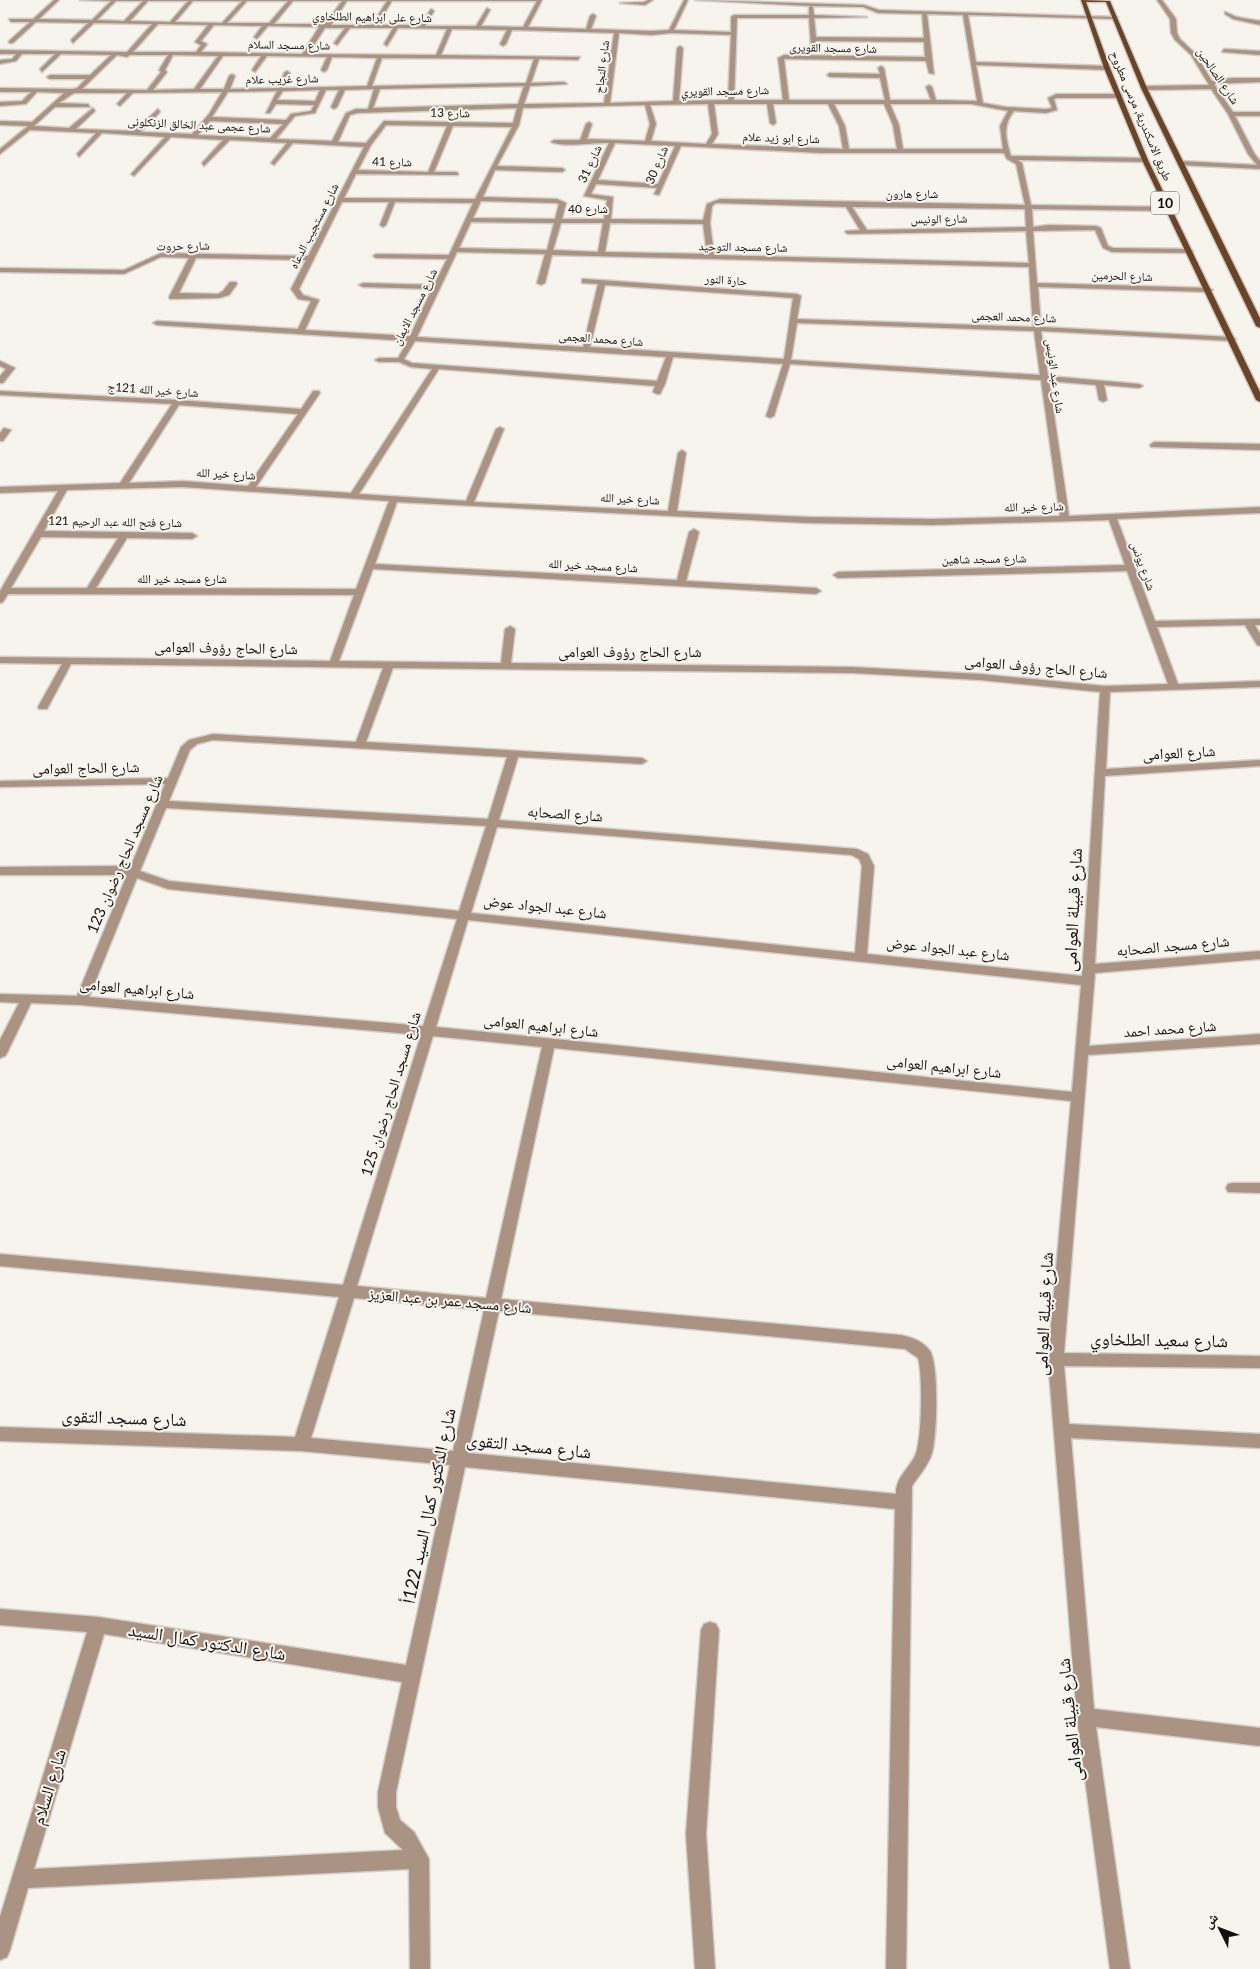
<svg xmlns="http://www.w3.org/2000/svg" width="1260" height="1969" viewBox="0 0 1260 1969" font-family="Lato,'Noto Naskh Arabic',sans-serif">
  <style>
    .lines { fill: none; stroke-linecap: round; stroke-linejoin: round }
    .street-casing { stroke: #d2cfc9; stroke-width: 3 }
    .primary-casing { stroke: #d2cfc9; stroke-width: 3 }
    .street { fill: #aa9383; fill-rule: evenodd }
    .primary { fill: #6b4427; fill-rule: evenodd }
    .labels { text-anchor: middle; stroke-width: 4; stroke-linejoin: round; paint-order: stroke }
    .far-street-label { font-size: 12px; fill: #12100e; stroke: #f7f3ed }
    .shield { fill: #f7f3ed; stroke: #575451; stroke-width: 1 }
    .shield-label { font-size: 14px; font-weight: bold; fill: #12100e }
    .street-label { font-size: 15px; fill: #12100e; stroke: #f7f3ed }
    .near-street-label { font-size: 18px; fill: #12100e; stroke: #f7f3ed }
  </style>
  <rect width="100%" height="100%" fill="#f7f3ed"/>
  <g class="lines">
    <!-- street casing -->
    <g class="street-casing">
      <path id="street" d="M54,0h5l-20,19 53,1 19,-19 -31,-1h462l-14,27 58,2 4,-13 3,-2 3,2 -5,13 60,2 18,-1 15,-30h4l-14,30 57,2v-15l3,-2h75v-8l2,-1 -116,-6 169,5 15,5 239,7 -3,2 -147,-4 8,47 131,4 3,2 -3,2 -131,-5 7,38 23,4 40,2 6,-1 -4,-10 8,-4h63l3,2 -3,2h-62l-3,1 3,11 -11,3 -32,-2c-12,15 -8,29 -3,45l134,2 3,2 -3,2 -127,-2 4,3 9,42 138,2 3,2 -3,2 -137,-2 1,18 15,-2 48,1 5,2 7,18 5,2 77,1 3,2 -3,2 -78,-1 -9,-4 -8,-18 -62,1 4,52 172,5 4,2 -4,2 -171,-5 3,40 191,10 4,2 -4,2 -191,-10 7,45 91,8 4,2 -4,2 -35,-3 3,15 -4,2 -4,-2 -3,-15 -47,-4 20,135 191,-9v6l-143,6 38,102 105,-2v6h-5l5,9v12l-3,-1 -12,-20 -88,2 21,57 82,-3v6l-150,5 -4,77 154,-9v6l-155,10 -10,188 165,-13v8l-165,14 -6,73 171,-12v10l-172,11 -24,298 196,3v12l-196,-2 5,58 191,10v14l-189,-10 23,271 166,19v18l-164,-19 34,242h-20l-33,-252 -29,-358 23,-258 -517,-53 -53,251 399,36c11,2 23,6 30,16 9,15 7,85 2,102 -4,13 -13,22 -20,33l-6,483h-20l9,-460 -430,-42 -69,325v15l4,13 14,12 15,27 1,110h-20l-1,-100 -381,19 -18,62 -3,7 -7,3v-43l87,-285 -87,-7v-16l98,8 308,48 44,-200 -149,-14 -301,-10v-14l295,10 44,-140 -339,-31v-12l343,31 78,-250 -340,-30 -50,-2 -24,50 -2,3 -5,2v-18l19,-37 -19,-1v-8l77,2 50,-121h-127v-8l120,-1 10,2 35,-84 -165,3v-6l168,-3 13,-31 8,-7 24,-6 143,8 27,-74 -312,-4 -24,45h-8l-1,-2 24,-43 -62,-1v-6l330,4 24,-66 -346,-1 -5,8 -3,1v-12l58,-100 -58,2v-6l120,-4 52,-79 -172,-9v-4l177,9 124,9 12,-18h6l1,2 -64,94 95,6 81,-124 -21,-2 -12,-5h-20l-4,-2 4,-2h19l10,-17 -251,-16 -4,-2 4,-2 141,8 13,-28 -13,-2 -7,-10 15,-29 -110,-2 -17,35 39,1 5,-3 7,-9h6l1,2 -8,11 -10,3 -49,1 -1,-2 20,-39 -28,-1 -37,17 -124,-2v-4l124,2 37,-17 147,3 56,-109 -71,-4 -19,22 -3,-2 16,-20 -57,-3 -26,26 -2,-3 21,-23 -52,-3 -37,39 -3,-2 1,-1 33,-36 -63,-4 -23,24 -2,-3 19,-21 -66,-3 -30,24v-5l28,-23 -28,-1v-4l32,1 32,-29 -27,-1 -11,12 -26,2v-4l22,-1 9,-9h-31v-4l73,1 4,-1 9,-9h-36l-3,-2 3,-2h40l21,-20 -50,-1 -19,18 -2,-3 15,-15h-33l-6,7 -16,3v-4l12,-1 4,-5h-16v-4l127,2 25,-28 -58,-1 -21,20 -2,-3 17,-17 -52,-1 -23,21h-4v-2l21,-19h-19l-2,-3h24zM116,1h27l-19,20 -27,-1zM148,1h40l-18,21 -40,-1zM193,1h49l-20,22 -47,-1zM247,1h41l-19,22h-42zM293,1h49l-17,23h-51zM347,1h40l-15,24h-41zM392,1h145l-14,26 -42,-1 9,-16 -3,-2 -11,18h-51l9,-15 -3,-2 -11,16h-43zM811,6l52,1 15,6 44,1 2,24 -108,-1 -2,-19 53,-1 -53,-2 -1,-8zM927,14l36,1 14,86 -41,-1 -4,-13 -3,-2 -3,2 5,13h-41l-6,-32 -3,-2 -3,2 2,6 -50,-1 -3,2 3,2 50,1 5,22h-96l-5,-41 142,2 3,12 5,1zM737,18h72l2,29 3,2 3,-2 -1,-6 108,1 1,15 -141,-2 -6,3 5,42h-49zM158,24l50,1 -13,17 6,3 -5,7h-63zM214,25l48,1 -8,11 3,2 11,-13 51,1 -17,27 -101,-2 6,-8 -6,-3zM325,28h20l-11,15 3,2 13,-17h43l-9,16 3,2 11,-18 49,1 -11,26 -128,-1zM452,29l55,1 -7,14 3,2 3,-2 6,-14 102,3 -10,70 -80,1 6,-18 37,-2 -3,-2 -33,1 8,-24 39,1 2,-3 -139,-2zM619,33l32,2 20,-2 60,2 -3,65 -49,1 4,-53 -3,-2 -3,2 -4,53 -63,2zM117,55l10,2 3,-2h38l-9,15 2,2 -14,18 -65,-1zM173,55l45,1 -24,33 -41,1 14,-18 -2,-2zM223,56h38l-9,14 3,2 12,-16 60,1 -6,13 3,2 3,-2 5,-13 45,1 -10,28 -83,2 6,-15 -3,-2 -3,2 -5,15 -49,1 5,-13 -3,-2 -3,2 -5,13h-24zM382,58l152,1 -8,24 -154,3zM524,86l-6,18 -145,4 7,-19zM374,89l-6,20h-12l-10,4 -14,28 -56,-2 19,-23 20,-3 11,-23h13l-8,17 3,2 3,-2 8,-17zM320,90l-5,11 -38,-1 6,-9zM277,91l-11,22h4l6,-9 38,1 -3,6 -20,3 -5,6 -74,-3 16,-25zM222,92l-13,22 -17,20 -51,-2 19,-20 -2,-3 -24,22 -58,-2 19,-18 -2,-3 -24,20 -35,-2 21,-19h35l-2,-3 -29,-1 15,-10h53l-10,11 3,2 13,-13zM708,104l4,30 -6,10 -55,-3 5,-17 -6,-19zM714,104h53l3,19 3,2 3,-2 -3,-19h55l11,22 4,23 -131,-5 6,-10zM834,104h50l9,21 4,24h-48l-4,-23zM890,104h81l37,7 -8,15 3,23h-100l-4,-24zM645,105l5,19 -5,17 -58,-2 5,-15 -3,-2 -3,2 -6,16h-26l-3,2c12,6 43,0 58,1l-25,53 23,4 -3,19h-42l4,-16 -9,-4 -74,-2 12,-27 67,2 3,-2 -3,-2 -65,-2 22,-41 4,-17zM517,108l-4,15 -129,-2 -18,22 -28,-1 12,-27 7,-2zM210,121l73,3 -13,14 -72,-3zM386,125l61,1 -19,46 -70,-2 13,-25zM453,126l59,1 -37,72 -131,-1 12,-24 102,1v-2l-2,-1h-22zM615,143l60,3 -17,38 -60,-4zM681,146l140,7h183l3,6 9,5 9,41 -305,-6 -13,5 -4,16 -92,-1 2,-22 -22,-3 5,-10 61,4 -3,6 5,1zM481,201l75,2 3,1 -4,15 -82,-1zM342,202h47l-9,23 3,2 3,-2 9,-23 78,1 -24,52 -73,-1 -3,2 3,2 71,1 -13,26 -71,-2 -4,2 4,2 69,2 -22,47 -105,-6 14,-30 -16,-5 -4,-6zM716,203l130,4 14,23 -14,1 -1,1 3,2 178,-3 3,32 -315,-8 -4,-32 2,-17zM852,207l173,2 1,18 -159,3zM471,222l83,1 -7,27 -88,-2zM561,223h42l-5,29 -45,-2zM610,223l93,1 4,30 -102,-2zM457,252l88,2 -8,29 4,2 4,-2 7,-28 477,12 4,60 -236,-8 4,-23 -4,-2 -212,-15h-3v4l16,1 -15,63 -166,-10zM605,285l188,13 -9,61 -194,-12zM797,323l237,8 6,44 -249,-15zM415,341l251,16 -9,24 -245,-18 -8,-4zM673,357l110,7 -17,52 4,2 4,-2 16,-52 251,16 19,136 -127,3 -125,-2 -131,-6 9,-58 -4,-3 -4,3 -10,58 -194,-9 30,-73 -4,-2 -4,2 -30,72 -107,-7 80,-125 216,17 -2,6 4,2h3l5,-10zM179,405l119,9 -50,72 -65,-5 -54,2zM183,487l206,14 -33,88 -260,-1 31,-50 65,1 5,-3 -5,-3 -148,-2 23,-41zM397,502l411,21 125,2 176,-5 16,45 -287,7 -5,3 5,3 289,-7 41,113 -63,2 -125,-12 -128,-7 -341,-4 4,-34 -5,-3 -5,3 -4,34 -162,-2 34,-92 443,25 5,-3 -5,-3 -130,-7 13,-49 -5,-3 -5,3 -12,48 -302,-16zM41,537l77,1 -31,50h-76zM393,668l459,5 128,7 120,12 -18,284 -215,-22 7,-88 -6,-12 -11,-5 -358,-29 19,-63 124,7 5,-3 -5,-3 -276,-16zM213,740l294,17 -19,62 -319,-18 21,-51 7,-6zM166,808l320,18 -27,85 -290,-30 -29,-10zM497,827l354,28 8,4 3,7 -7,87 -384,-40zM137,878l31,11 289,30 -34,107 -334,-29zM468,920l613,65 -9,107 -636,-65zM433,1036l109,11 -56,251 -129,-12zM354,1298l130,12 -31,141 -142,-13zM499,1311l406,38 13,9c5,16 4,84 -3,98 -7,14 -19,21 -19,38l-428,-41zM104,1634l298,48 -24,110v15l7,26 18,17 -369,19z
        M648,0h5l-8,5 -25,-2 24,-1z
        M1157,0h5l14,19 1,14 3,6 15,14 17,28 20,-3h28v4l-46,2 19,28h27v4h-25l19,37 6,8v8l-80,-4 -3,-2 3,-2 77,4 -9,-11 -20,-40 -17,-25 -67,1 -3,-2 3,-2 65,-1 -18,-30 -16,-15 -4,-7 -1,-14z
        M1225,12l12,5 23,4v4l-27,-6 -8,-5z
        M1224,49l36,2v4l-38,-3z
        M0,361l15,7 -12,15h-3v-7l6,-7 -6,-3z
        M4,428l7,2 -8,11h-3v-8z
        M1154,442l106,2v6l-109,-3 -1,-2z
        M1233,1183h27v10l-32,-1 -2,-4 2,-4z
        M710,1622l6,2 3,6 -13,204 9,135h-20l-9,-135 15,-204 3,-6z"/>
    </g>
    <!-- primary casing -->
    <g class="primary-casing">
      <path id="primary" d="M1081,0l29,1 37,87 113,230v10l-4,-2 -115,-238 -35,-86h-20l24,66 38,92 112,232v10l-4,-2 -114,-240 -38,-92z"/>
    </g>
    <!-- street -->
    <use href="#street" class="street"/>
    <!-- primary -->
    <use href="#primary" class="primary"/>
  </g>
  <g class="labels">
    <!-- far-street labels -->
    <g class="far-street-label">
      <text transform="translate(372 17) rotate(1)" y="4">شارع على ابراهيم الطلخاوي</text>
      <text transform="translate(289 45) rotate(1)" y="4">شارع مسجد السلام</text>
      <text transform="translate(833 48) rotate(1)" y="4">شارع مسجد القويرى</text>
      <text transform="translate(602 67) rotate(-83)" y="4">شارع النجاح</text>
      <text transform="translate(1218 76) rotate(56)" y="4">شارع الصالحين</text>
      <text transform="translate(282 79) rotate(-1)" y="4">شارع غريب علام</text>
      <text transform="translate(725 91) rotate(-1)" y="4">شارع مسجد القويري</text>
      <text transform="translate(450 113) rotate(1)" y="4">شارع 13</text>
      <text transform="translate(1141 116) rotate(67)" y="4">طريق الاسكندرية, مرسى مطروح</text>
      <text transform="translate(199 125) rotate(3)" y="4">شارع عجمى عبد الخالق الزنكلونى</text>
      <text transform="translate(781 138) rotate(2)" y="4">شارع ابو زيد علام</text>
      <text transform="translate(392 162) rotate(1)" y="4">شارع 41</text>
      <text transform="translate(590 164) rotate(-65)" y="4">شارع 31</text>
      <text transform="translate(657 165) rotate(-67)" y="4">شارع 30</text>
      <text x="912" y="198">شارع هارون</text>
      <text x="588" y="213">شارع 40</text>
      <text transform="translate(939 219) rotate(-1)" y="4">شارع الونيس</text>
      <text transform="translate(314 226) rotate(-63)" y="4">شارع مستجيب الدعاه</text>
      <text transform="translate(183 246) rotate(-1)" y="4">شارع حروت</text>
      <text transform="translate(743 247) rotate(1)" y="4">شارع مسجد التوحيد</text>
      <text transform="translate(1122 276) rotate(2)" y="4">شارع الحرمين</text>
      <text transform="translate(726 280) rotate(4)" y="4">حارة النور</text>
      <text transform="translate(415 307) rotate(-63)" y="4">شارع مسجد الايمان</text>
      <text transform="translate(1014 317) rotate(2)" y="4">شارع محمد العجمى</text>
      <text transform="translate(601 339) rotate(4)" y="4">شارع محمد العجمى</text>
      <text transform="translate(1055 376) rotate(82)" y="4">شارع عبد الونيس</text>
      <text transform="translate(153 390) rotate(4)" y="4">شارع خير الله 121ج</text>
      <text transform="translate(226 474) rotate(3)" y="4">شارع خير الله</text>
      <text transform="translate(630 499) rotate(3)" y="4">شارع خير الله</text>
      <text transform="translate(1034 507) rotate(-1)" y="4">شارع خير الله</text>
      <text transform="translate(115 522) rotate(1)" y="4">شارع فتح الله عبد الرحيم 121</text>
      <text transform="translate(984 559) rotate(-1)" y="4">شارع مسجد شاهين</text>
      <text transform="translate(593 566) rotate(3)" y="4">شارع مسجد خير الله</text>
      <text transform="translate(1143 566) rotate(70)" y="4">شارع يونس</text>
      <text x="182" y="583">شارع مسجد خير الله</text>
    </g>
    <!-- shield labels -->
    <rect class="shield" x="1151" y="191.5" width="28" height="23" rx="4"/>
    <g class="shield-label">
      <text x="1165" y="208">10</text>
    </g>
    <!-- street labels -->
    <g class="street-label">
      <text transform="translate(226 648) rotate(1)" y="5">شارع الحاج رؤوف العوامى</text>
      <text x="630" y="657">شارع الحاج رؤوف العوامى</text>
      <text transform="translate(1036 667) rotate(5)" y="5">شارع الحاج رؤوف العوامى</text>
      <text transform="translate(1179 753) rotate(-3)" y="5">شارع العوامى</text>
      <text transform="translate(86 768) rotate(-1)" y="5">شارع الحاج العوامى</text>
      <text transform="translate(565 814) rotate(4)" y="5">شارع الصحابه</text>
      <text transform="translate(125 854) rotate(-67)" y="5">شارع مسجد الحاج رضوان 123</text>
      <text transform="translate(545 907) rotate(6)" y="5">شارع عبد الجواد عوض</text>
      <text transform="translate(1173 946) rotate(-5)" y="5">شارع مسجد الصحابه</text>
      <text transform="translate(948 949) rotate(6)" y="5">شارع عبد الجواد عوض</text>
      <text transform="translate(137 989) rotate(5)" y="5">شارع ابراهيم العوامى</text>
      <text transform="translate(541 1026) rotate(6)" y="5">شارع ابراهيم العوامى</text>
      <text transform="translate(1170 1029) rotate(-4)" y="5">شارع محمد احمد</text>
      <text transform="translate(944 1067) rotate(6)" y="5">شارع ابراهيم العوامى</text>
      <text transform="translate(391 1094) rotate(-73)" y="5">شارع مسجد الحاج رضوان 125</text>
      <text transform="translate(450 1301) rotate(5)" y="5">شارع مسجد عمر بن عبد العزيز</text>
    </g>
    <!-- near-street labels -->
    <g class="near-street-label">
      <text transform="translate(1073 910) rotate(-87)" y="6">شارع قبيلة العوامى</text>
      <text transform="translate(1044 1314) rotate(-87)" y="6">شارع قبيلة العوامى</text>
      <text transform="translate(1159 1340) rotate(1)" y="6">شارع سعيد الطلخاوي</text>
      <text transform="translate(124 1418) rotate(2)" y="6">شارع مسجد التقوى</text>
      <text transform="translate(529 1446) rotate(6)" y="6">شارع مسجد التقوى</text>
      <text transform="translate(429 1506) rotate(-78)" y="6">شارع الدكتور كمال السيد 122أ</text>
      <text transform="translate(207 1642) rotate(9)" y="6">شارع الدكتور كمال السيد</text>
      <text transform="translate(1070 1720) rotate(-96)" y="6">شارع قبيلة العوامى</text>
      <text transform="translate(49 1787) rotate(-73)" y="6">شارع السلام</text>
    </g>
  </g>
  <!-- north arrow -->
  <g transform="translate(1220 1929) rotate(312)" stroke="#f7f3ed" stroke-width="4" paint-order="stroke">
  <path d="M0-4L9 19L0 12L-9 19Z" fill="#12100e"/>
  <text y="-8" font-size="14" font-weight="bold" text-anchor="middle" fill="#12100e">ش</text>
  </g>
</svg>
